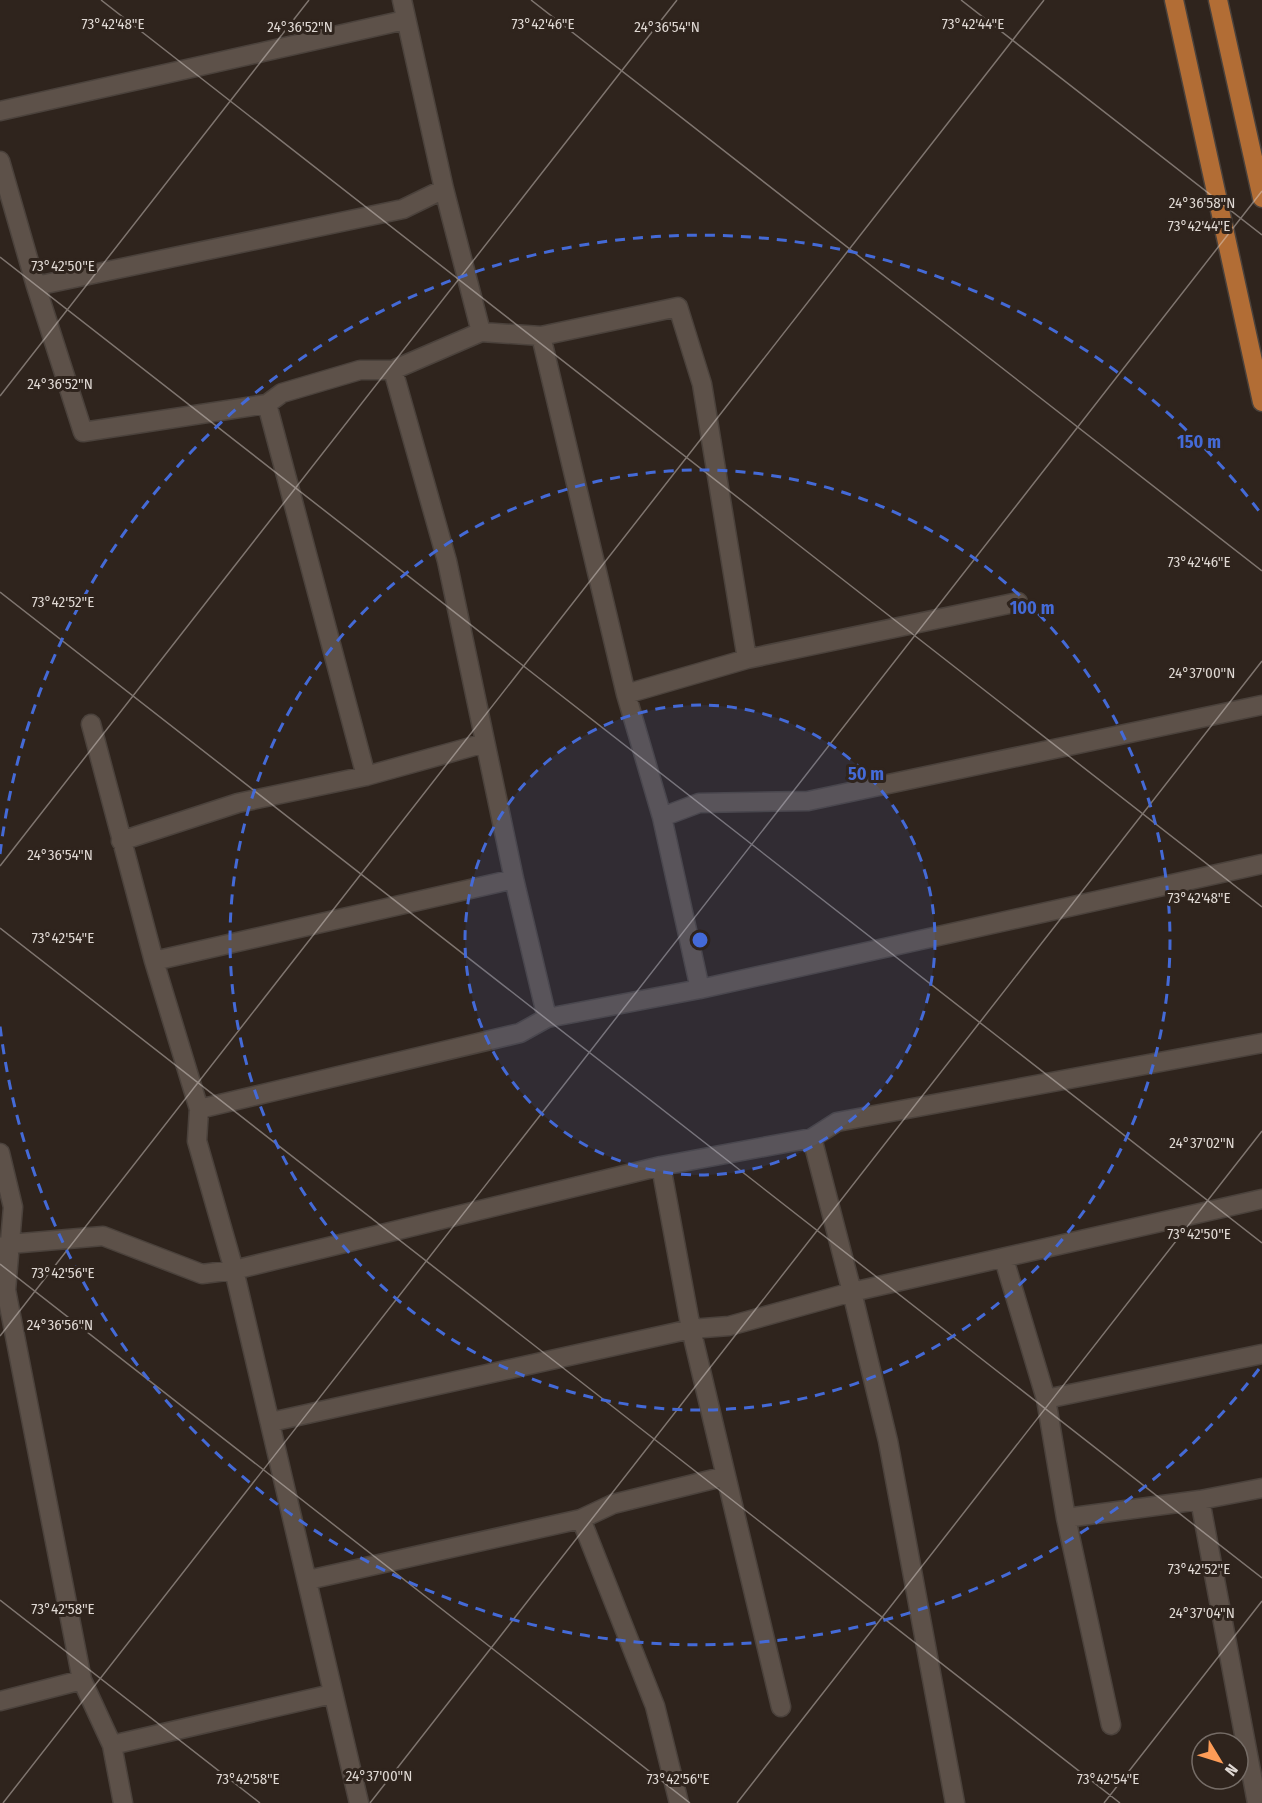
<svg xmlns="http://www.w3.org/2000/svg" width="1262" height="1803" viewBox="0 0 1262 1803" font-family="'Fira Sans Condensed',sans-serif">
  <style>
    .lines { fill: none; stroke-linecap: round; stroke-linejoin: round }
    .minor-casing { stroke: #4b423c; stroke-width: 21 }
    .major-casing { stroke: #4b423c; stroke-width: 21 }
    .minor { stroke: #5d5149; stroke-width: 18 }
    .major { stroke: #b26d35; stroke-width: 18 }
    .ticks { fill: none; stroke: #dfd8d3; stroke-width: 1.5; stroke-opacity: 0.45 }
    .ring { fill: none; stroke: #446ad7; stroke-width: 3; stroke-dasharray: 10 8 }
    .ticks-label { font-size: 15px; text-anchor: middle; fill: #dfd8d3; stroke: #2f241d; stroke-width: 6; stroke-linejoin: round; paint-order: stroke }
    .centre { fill: #446ad7; stroke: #2f241d; stroke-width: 3 }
    .ring-label { font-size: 18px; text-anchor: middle; font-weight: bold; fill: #446ad7; stroke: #2f241d; stroke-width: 6; stroke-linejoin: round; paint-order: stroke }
  </style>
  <rect width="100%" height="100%" fill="#2f241d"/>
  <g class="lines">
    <!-- minor casing -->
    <g class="minor-casing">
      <path id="minor" d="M402,0l42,189 37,143
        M0,111l405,-91
        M0,161l36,125 47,146 184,-28 15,-11 78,-23h33l88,-38 60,4 137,-29 24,77 45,275
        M36,286l367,-77 41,-20
        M541,336l85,358 36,123 38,172
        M393,370l54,191 67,318 33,139
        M267,404l99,372
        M626,694l121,-35 271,-57
        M91,724l63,237 45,148 -2,32 37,129 125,533
        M662,817l37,-14 109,-2 454,-96
        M121,841l117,-38 128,-27 119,-33
        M154,961l360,-82
        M199,1109l321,-76 27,-15 153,-29 562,-125
        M812,1138l40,154 410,-93
        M0,1153l13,54 -7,83 76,390 30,65 11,58
        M0,1247l10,-3 93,-8 99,38 32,-4 427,-104
        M1004,1259l42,140 20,119 45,207
        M1046,1399l216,-45
        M271,1422l420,-93 38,-3 123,-34 36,149 67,362
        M1200,1500l57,303
        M1066,1518l134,-18 62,-12
        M581,1519l74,187 24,97
        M308,1580l273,-61 32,-15 113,-28
        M0,1701l82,-21
        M781,1707l-90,-378 -30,-163 151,-28 25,-16 425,-79
        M112,1745l220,-51"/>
    </g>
    <!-- major casing -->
    <g class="major-casing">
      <path id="major" d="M1174,0l88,402
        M1218,0l44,198"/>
    </g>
    <!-- minor -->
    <use href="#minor" class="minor"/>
    <!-- major -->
    <use href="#major" class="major"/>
  </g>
  <!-- ticks -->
  <path class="ticks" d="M101,0l1161,907M531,0l731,571M961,0l301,235M0,257l1262,986M0,396l309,-396M0,592l1262,986M0,866l677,-866M0,928l1120,875M0,1264l690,539M0,1336l1044,-1336M0,1600l260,203M3,1803l1259,-1612M370,1803l892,-1142M737,1803l525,-672M1104,1803l158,-202"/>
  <!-- distance rings -->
  <circle cx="700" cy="940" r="235" fill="#446ad7" fill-opacity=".12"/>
  <g class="ring">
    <circle cx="700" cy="940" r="235"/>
    <circle cx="700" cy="940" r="470"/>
    <path d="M1259 1369A705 705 0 0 1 0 1026M0 854A705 705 0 0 1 1259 511"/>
  </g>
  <g class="ticks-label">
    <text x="113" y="29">73°42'48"E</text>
    <text x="543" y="29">73°42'46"E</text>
    <text x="973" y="29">73°42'44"E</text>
    <text x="667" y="32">24°36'54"N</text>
    <text x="300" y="32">24°36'52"N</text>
    <text x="1202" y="208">24°36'58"N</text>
    <text x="1199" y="231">73°42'44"E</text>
    <text x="63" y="271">73°42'50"E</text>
    <text x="60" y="389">24°36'52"N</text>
    <text x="1199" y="567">73°42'46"E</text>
    <text x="63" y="607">73°42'52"E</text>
    <text x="1202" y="678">24°37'00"N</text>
    <text x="60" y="860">24°36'54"N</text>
    <text x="1199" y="903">73°42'48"E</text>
    <text x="63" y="943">73°42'54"E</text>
    <text x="1202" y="1148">24°37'02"N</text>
    <text x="1199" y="1239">73°42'50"E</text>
    <text x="63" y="1278">73°42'56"E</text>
    <text x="60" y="1330">24°36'56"N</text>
    <text x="1199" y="1574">73°42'52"E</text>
    <text x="63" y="1614">73°42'58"E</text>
    <text x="1202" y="1618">24°37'04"N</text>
    <text x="379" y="1781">24°37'00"N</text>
    <text x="248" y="1784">73°42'58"E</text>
    <text x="678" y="1784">73°42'56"E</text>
    <text x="1108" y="1784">73°42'54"E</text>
  </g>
  <circle cx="700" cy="940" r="9" class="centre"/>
  <g class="ring-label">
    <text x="1199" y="448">150 m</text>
    <text x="1032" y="614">100 m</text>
    <text x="866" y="780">50 m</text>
  </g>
  <!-- north arrow -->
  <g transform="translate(1220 1761) rotate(128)"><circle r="28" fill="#2f241d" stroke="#756c66" stroke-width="1.5"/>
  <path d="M0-4.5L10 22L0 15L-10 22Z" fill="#fd9c57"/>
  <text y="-9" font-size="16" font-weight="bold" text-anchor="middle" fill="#dfd8d3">N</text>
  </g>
</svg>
